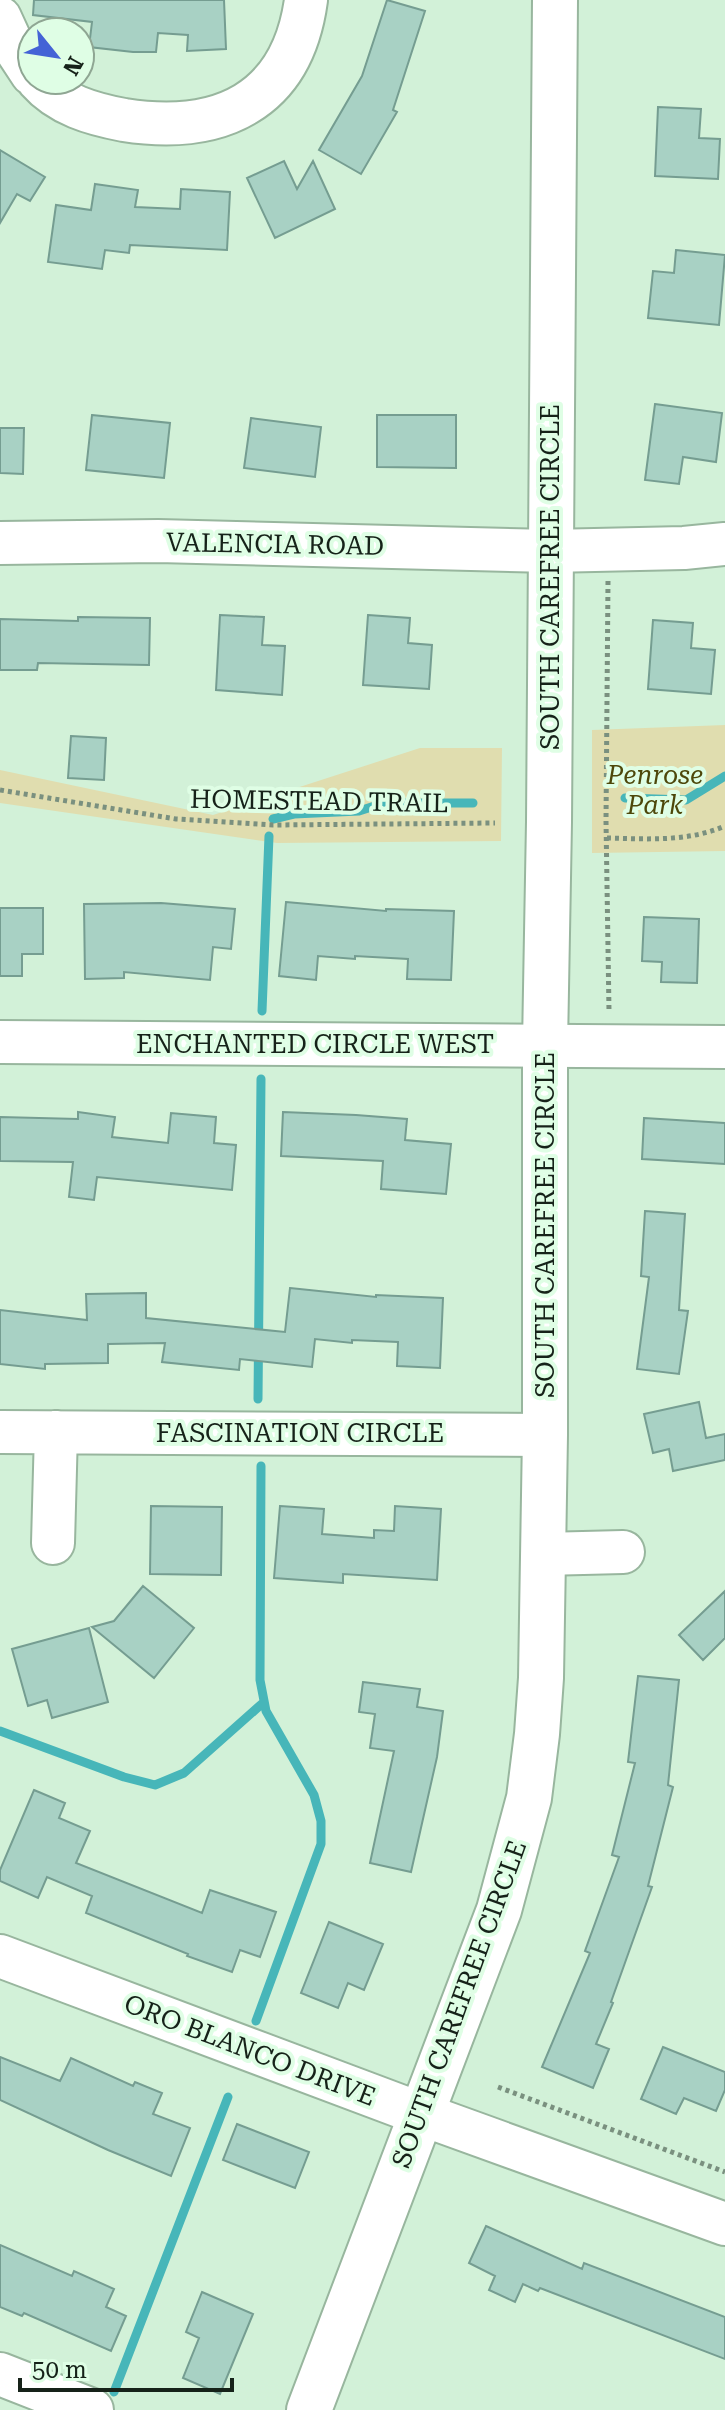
<svg xmlns="http://www.w3.org/2000/svg" width="725" height="2410" viewBox="0 0 725 2410" font-family="'Roboto Serif',serif">
  <style>
    .green { fill: #e0ddaf }
    .lines { fill: none; stroke-linecap: round; stroke-linejoin: round }
    .stream { stroke: #47b6b9; stroke-width: 9 }
    .building { fill: #a8d1c4; stroke: #759d91; stroke-width: 2 }
    .minor-casing { stroke: #98b69e; stroke-width: 46 }
    .major-casing { stroke: #98b69e; stroke-width: 48 }
    .path { stroke: #7a907f; stroke-width: 5; stroke-dasharray: 4 4; stroke-linecap: butt }
    .minor { stroke: #fff; stroke-width: 42 }
    .major { stroke: #fff; stroke-width: 44 }
    .labels { text-anchor: middle; stroke-width: 8; stroke-linejoin: round; paint-order: stroke }
    .street-label { font-size: 26px; fill: #162219; stroke: #dffee5 }
    .park-label { font-size: 26px; font-style: italic; fill: #4d470a; stroke: #dffee5 }
  </style>
  <rect width="100%" height="100%" fill="#d2f1d8"/>
  <!-- green -->
  <path class="green" d="M725,725v126l-133,2v-123z
    M420,748h82l-1,93 -224,2 -277,-40v-33l213,45z"/>
  <g class="lines">
    <!-- stream -->
    <path class="stream" d="M625,798l61,2 39,-24
      M273,819l21,-5 65,-3 25,-8h89
      M262,1011l7,-175
      M258,1399l3,-320
      M0,1731l124,46 31,8 29,-12 80,-71
      M256,2021l65,-177v-23l-7,-26 -48,-84 -6,-31 1,-214
      M114,2392l114,-295"/>
  </g>
  <!-- building -->
  <path class="building" d="M34,0h190l2,49 -39,2 1,-16 -30,-2 -2,19h-23l-44,-5 3,-25 -59,-7z
    M387,0l38,11 -32,99 4,2 -36,62 -42,-24 43,-74z
    M658,107l43,2 -2,29 21,1 -2,40 -63,-3z
    M0,150l45,27 -15,24 -13,-7 -17,29z
    M284,161l13,28 16,-28 22,48 -60,29 -28,-60z
    M95,184l43,6 -3,17 45,2 1,-20 49,3 -3,58 -97,-5 -1,8 -24,-3 -3,19 -54,-7 8,-57 35,5z
    M676,250l49,5 -6,70 -71,-7 5,-47 21,2z
    M655,404l67,9 -6,49 -33,-5 -4,27 -34,-4z
    M92,415l78,8 -6,55 -78,-8z
    M377,415h79v53l-79,-1z
    M251,418l70,9 -6,50 -71,-9z
    M0,428h24l-1,46 -23,-1z
    M220,615l44,2 -2,28 23,1 -3,49 -66,-5z
    M368,615l42,3 -2,25 24,2 -3,44 -66,-4z
    M78,617l72,1 -1,47 -111,-2 -1,7h-37v-51l78,2z
    M653,620l40,3 -2,25 24,2 -4,44 -63,-5z
    M71,736l35,2 -2,42 -36,-2z
    M286,902l100,9v-2l68,2 -3,69 -44,-1 1,-20 -53,-3v3l-37,-3 -2,24 -37,-4z
    M161,903l74,6 -4,40 -18,-2 -3,33 -86,-8v6l-39,1 -1,-75z
    M0,908h43v46h-21v22h-22z
    M644,917l55,2 -2,64 -36,-1 1,-20 -20,-1z
    M78,1112l37,5 -3,20 56,6 3,-30 45,4 -2,26 22,2 -4,45 -135,-13 -3,23 -25,-3 4,-35 -73,-1v-44l78,2z
    M283,1112l73,3 51,4 -2,21 46,4 -5,50 -65,-5 2,-28 -102,-5z
    M644,1118l81,5v41l-83,-5z
    M645,1211l40,3 -6,96 9,1 -9,63 -42,-5 12,-92 -8,-1z
    M290,1288l86,9v-2l67,3 -3,70 -43,-2 1,-24 -46,-2v3l-37,-4 -3,28 -72,-8 -1,11 -77,-8 3,-19 -57,1v19l-63,1v5l-45,-5v-54l87,10 -1,-26 60,-1v25l139,14z
    M699,1402l7,36 19,-4v26l-52,11 -4,-22 -16,4 -9,-39z
    M151,1506l71,1 -1,68 -71,-1z
    M280,1506l44,3 -2,25 52,4v-8l20,1 1,-25 46,3 -4,71 -94,-6v9l-69,-5z
    M143,1586l51,42 -40,50 -62,-51 22,-6z
    M725,1591v47l-22,22 -24,-25z
    M89,1628l19,74 -56,16 -5,-18 -19,6 -16,-57z
    M638,1676l41,4 -11,105 5,2 -25,99 4,1 -41,115 2,1 -17,41 13,5 -16,39 -51,-21 48,-114 -5,-2 34,-94 -7,-2 23,-92 -7,-1z
    M363,1682l57,7 -3,18 26,4 -6,46 -26,115 -41,-9 24,-112 -24,-3 5,-34 -16,-2z
    M34,1790l31,13 -6,15 31,13 -14,32 126,50 8,-23 66,22 -16,45 -20,-7 -8,22 -45,-16 1,-2 -102,-41 6,-17 -45,-19 -9,21 -38,-17v-11z
    M329,1922l54,22 -19,46 -16,-7 -10,25 -37,-15z
    M663,2047l62,25v18l-9,21 -32,-13 -8,16 -35,-15z
    M0,2057l60,24 11,-23 62,28 2,-4 27,11 -9,21 37,14 -19,48 -63,-26 -108,-50z
    M237,2124l72,28 -14,36 -72,-28z
    M486,2226l96,43 2,-6 141,54v42l-185,-71 -2,3 -15,-7 -8,18 -26,-12 6,-14 -26,-13z
    M0,2245l72,31 2,-5 40,18 -8,18 20,9 -15,35 -87,-38 -2,3 -22,-9z
    M202,2292l51,22 -33,80 -37,-16 16,-40 -13,-6z"/>
  <g class="lines">
    <!-- minor casing -->
    <g class="minor-casing">
      <path id="minor" d="M0,18l11,24 21,32
        M38,80c22,25 54,34 86,40 96,15 168,-18 182,-120
        M0,543l158,-2 392,10 134,-3 41,-4
        M0,1042l725,5
        M0,1432l545,3
        M53,1543l3,-111
        M543,1554l80,-2
        M0,1956l421,158 304,110
        M0,2374l92,36"/>
    </g>
    <!-- major casing -->
    <g class="major-casing">
      <path id="major" d="M309,2410l190,-500 30,-112 8,-64 4,-56 4,-243v-390l4,-223 6,-822"/>
    </g>
    <!-- path -->
    <path class="path" d="M608,581l-2,240 3,190
      M0,790l176,29 97,6 222,-2
      M607,838c40,1 81,4 118,-12
      M498,2087l227,85"/>
    <!-- minor -->
    <use href="#minor" class="minor"/>
    <!-- major -->
    <use href="#major" class="major"/>
  </g>
  <g class="labels">
    <!-- street labels -->
    <g class="street-label">
      <text transform="translate(275 544) rotate(1)" y="9">VALENCIA ROAD</text>
      <text transform="translate(550 577) rotate(-90)" y="9">SOUTH CAREFREE CIRCLE</text>
      <text transform="translate(319 801) rotate(1)" y="9">HOMESTEAD TRAIL</text>
      <text x="315" y="1053">ENCHANTED CIRCLE WEST</text>
      <text transform="translate(545 1225) rotate(-90)" y="9">SOUTH CAREFREE CIRCLE</text>
      <text x="300" y="1442">FASCINATION CIRCLE</text>
      <text transform="translate(459 2004) rotate(-70)" y="9">SOUTH CAREFREE CIRCLE</text>
      <text transform="translate(250 2050) rotate(21)" y="9">ORO BLANCO DRIVE</text>
    </g>
    <!-- park labels -->
    <g class="park-label">
      <text x="655" y="784">Penrose<tspan x="655" dy="30">Park</tspan></text>
    </g>
  </g>
  <!-- north arrow -->
  <g transform="translate(56 56) rotate(120)"><circle r="38" fill="#dffee5" stroke="#8fa693" stroke-width="2"/>
  <path d="M0-6L14 30L0 20L-14 30Z" fill="#4463d6"/>
  <text y="-12" font-size="22" font-weight="bold" text-anchor="middle" fill="#162219">N</text>
  </g>
  <!-- scale -->
  <path d="M20 2378v12h212v-12" fill="none" stroke="#162219" stroke-width="4"/>
  <text x="32" y="2378" font-size="24" fill="#162219" stroke="#dffee5" stroke-width="6" paint-order="stroke">50 m</text>
</svg>
